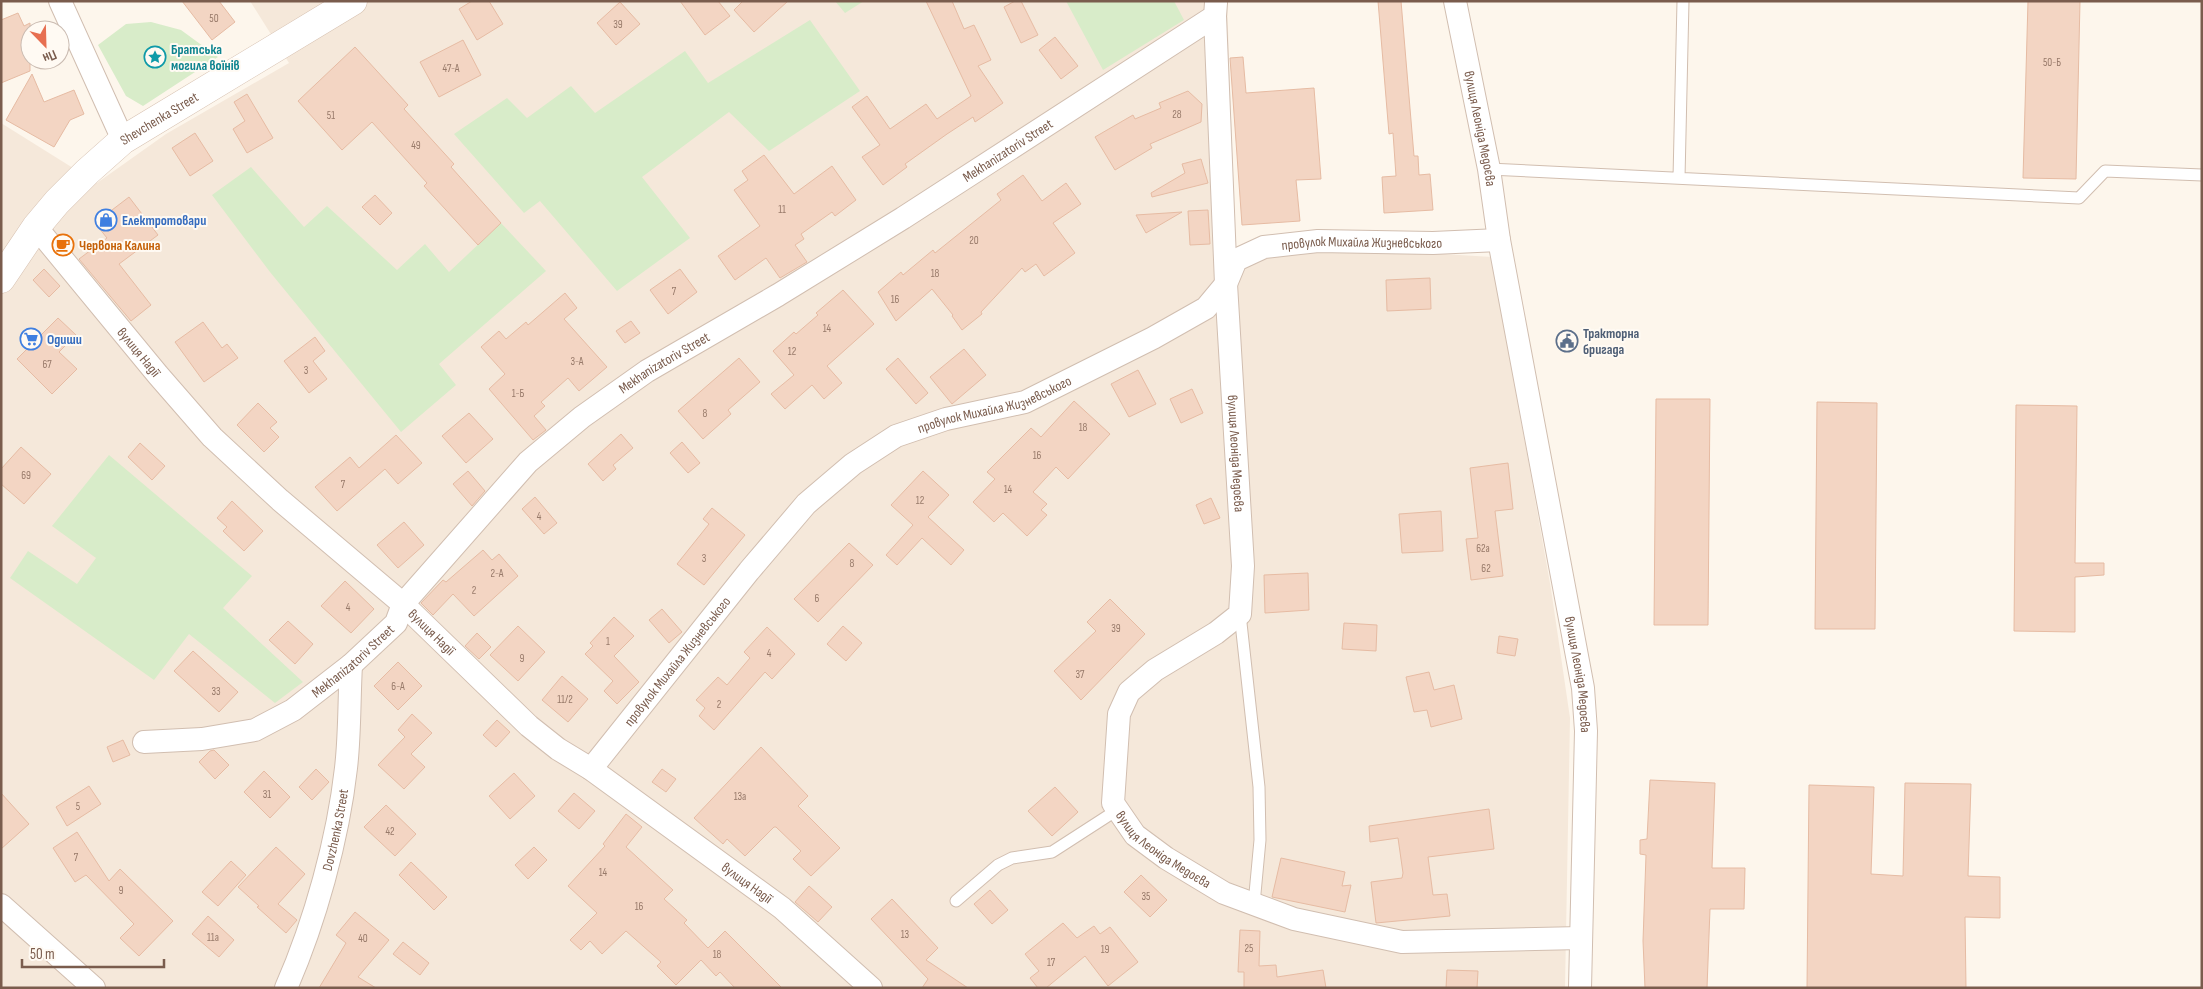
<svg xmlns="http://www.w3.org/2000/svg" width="2203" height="989" viewBox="0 0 2203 989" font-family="'Sofia Sans Condensed',sans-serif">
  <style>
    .residential { fill: #f5e8da }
    .green { fill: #d8ecc9 }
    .building { fill: #f3d5c3; stroke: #e6bba3 }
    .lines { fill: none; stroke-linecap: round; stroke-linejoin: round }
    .lane-casing { stroke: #d1beb0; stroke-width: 13 }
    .street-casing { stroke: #d1beb0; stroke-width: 24 }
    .secondary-casing { stroke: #d6c0b0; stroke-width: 29 }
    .lane { stroke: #fff; stroke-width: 11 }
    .street { stroke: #fff; stroke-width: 22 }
    .secondary { stroke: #fff; stroke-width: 28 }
    .labels { text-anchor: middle; stroke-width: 4; stroke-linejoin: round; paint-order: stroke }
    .number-label { font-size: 11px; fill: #987a6a }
    .culture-label { font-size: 14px; font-weight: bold; fill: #0d838f; stroke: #fffaf3; text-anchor: start }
    .street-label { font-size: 14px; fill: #7a5c4d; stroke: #fffaf3 }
    .shop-label { font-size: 14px; font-weight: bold; fill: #366cbe; stroke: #fffaf3; text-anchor: start }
    .food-label { font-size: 14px; font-weight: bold; fill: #c56008; stroke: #fffaf3; text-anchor: start }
    .service-label { font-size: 14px; font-weight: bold; fill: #4e5e75; stroke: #fffaf3; text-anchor: start }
  </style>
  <rect width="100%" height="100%" fill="#fdf6ec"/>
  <!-- residential -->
  <path class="residential" d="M250,1h977l9,259 76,-14 180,11 59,332 19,129 -5,270h-1564v-865l96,60 69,-49 123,-71z"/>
  <!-- green -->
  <path class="green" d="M835,1h29l-19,12z
    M1066,1h108l10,19 -81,50z
    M810,20l50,71 -91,60 -40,-39 -87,65 48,61 -73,53 -77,-90 -16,12 -70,-79 53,-36 20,20 44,-32 24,27 90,-62 23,32z
    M151,22l30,8 37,27 -75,49 -17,-10 -28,-51 28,-21z
    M251,167l53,60 23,-21 70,64 28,-26 24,28 52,-49 45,48 -107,93 17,21 -55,47 -131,-160 -58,-77z
    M109,455l143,121 -29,32 80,74 -28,21 -86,-69 -35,46 -144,-102 18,-27 49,33 19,-26 -44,-32z"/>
  <!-- building -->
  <path class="building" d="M182,1h37l16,21 -23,18z
    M472,1h17l14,23 -26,16 -18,-31z
    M680,1h38l12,15 -25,19z
    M743,1h45l-34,31 -20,-22z
    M926,1h26l12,28 10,-4 17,35 -13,6 25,37 -28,19 -2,-5 -26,17 -42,30 2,3 -24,18 -21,-28 18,-12 -28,-38 15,-11 23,33 36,-25 11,15 34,-23z
    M1015,1h6l17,34 -17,8 -17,-36z
    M1378,1h23l13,155h4l1,19 11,-1 3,36 -49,3 -2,-36 14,-1 -3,-43 -4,1z
    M2028,1h52l-4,178 -53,-1z
    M620,2l20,22 -24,21 -19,-22z
    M18,13l6,13 6,-3v48l-29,12v-63z
    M1055,37l23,29 -17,13 -22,-29z
    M463,40l18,35 -42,22 -19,-35z
    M355,47l53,58 -4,4 50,55 -3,3 50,56 -23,22 -54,-59 3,-3 -55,-61 -30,28 -44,-49z
    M1243,57l3,36 68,-5 7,91 -25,1 4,41 -58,4 -12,-167z
    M32,74l12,28 30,-12 10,24 -14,6 -16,27 -48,-27z
    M1188,91l14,13 -1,18 -51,22 2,4 -37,22 -20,-33 38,-22 2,4 26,-11 -2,-5z
    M247,94l26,44 -26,15 -14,-24 12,-8 -11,-19z
    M195,133l18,28 -23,15 -18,-28z
    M764,155l30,39 38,-28 24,34 -21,16 -3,-4 -31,22 3,5 -9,6 12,17 -27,16 -14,-20 -31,22 -17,-24 42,-30 -26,-36 14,-10 -6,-9z
    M1201,159l7,24 -56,14 -1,-4 34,-20 -3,-9z
    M1023,175l19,26 24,-18 15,21 -28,19 22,30 -31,23 -8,-12 -11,8 -3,-4 -41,44 1,2 -20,16 -10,-14 1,-1 -21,-26 -36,32 -18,-29 23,-20 2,3 30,-25 2,3 66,-53 -4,-6z
    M375,195l17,18 -12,12 -18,-18z
    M129,197l29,38 -39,29 32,41 -20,16 -52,-62 28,-21 -12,-15z
    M1208,210l2,34 -20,1 -2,-34z
    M1182,212l-36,21 -10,-18z
    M44,269l16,17 -11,11 -16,-17z
    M680,269l17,23 -29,22 -18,-24z
    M1430,278l1,31 -44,2 -1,-31z
    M843,290l31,34 -47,42 15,17 -18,16 -12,-14 -27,24 -14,-15 23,-19 -21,-24 21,-19 2,2 22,-19 -2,-2z
    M565,293l12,15 -13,11 43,48 -28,24 -11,-13 -27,24 4,4 -11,10 12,14 -13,10 -44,-51 16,-15 -24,-27 18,-16 7,8 20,-17 2,3z
    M58,318l18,17 -17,17 18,17 -25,25 -35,-35z
    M631,321l9,12 -15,10 -9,-12z
    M203,322l19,26 5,-4 11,14 -34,24 -29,-40z
    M315,337l10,14 -12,10 14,18 -18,14 -25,-32z
    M964,349l22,26 -34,29 -22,-27z
    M739,358l21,24 -32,28 3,4 -28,25 -25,-28z
    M898,358l30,35 -12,11 -30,-35z
    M1138,370l18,34 -27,13 -18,-33z
    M1192,389l11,24 -22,10 -11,-24z
    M1656,399h54l-2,226h-54z
    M1074,401l36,33 -42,45 -12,-12 -23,25 14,12 -6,6 6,5 -20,21 -24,-23 -9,9 -21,-20 22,-23 -8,-7 44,-44 10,9z
    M1817,402l60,1 -2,226h-60z
    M258,403l19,19 -7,6 9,9 -15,15 -27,-27z
    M2016,405l61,1 -2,157h29v12l-29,2v55l-61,-1z
    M469,413l24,26 -27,24 -24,-27z
    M621,434l12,14 -20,17 3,4 -13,12 -15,-17z
    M396,435l26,28 -24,21 -13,-15 -48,42 -22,-24 35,-30 9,11z
    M682,442l18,21 -12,10 -18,-20z
    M140,443l25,23 -13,14 -24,-23z
    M21,447l30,27 -27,30 -23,-20v-15z
    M1508,463l5,46 -18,2 8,65 -32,4 -5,-41 12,-1 -8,-70z
    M468,471l17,20 -13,15 -19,-22z
    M923,471l26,24 -21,22 36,33 -13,15 -29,-27 -25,27 -11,-10 27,-30 -22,-20z
    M535,497l22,26 -13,11 -22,-25z
    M1211,498l9,20 -16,6 -8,-19z
    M232,501l31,30 -19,20 -21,-20 4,-4 -10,-9z
    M712,508l33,27 -41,50 -27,-21 32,-40 -6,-5z
    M1441,511l2,40 -41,2 -3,-39z
    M404,522l20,23 -26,23 -21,-23z
    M849,543l24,22 -55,57 -24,-23z
    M483,550l9,10 7,-6 19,22 -44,40 -21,-22 -20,21 -12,-12 22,-23 3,2z
    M1308,573l1,37 -44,3 -1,-38z
    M345,581l29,28 -23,24 -30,-27z
    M1110,599l35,35 -64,66 -27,-29 42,-40 -9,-9z
    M662,609l20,23 -13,11 -20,-23z
    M614,617l20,19 -20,20 25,26 -22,22 -13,-13 9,-10 -28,-27 8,-8 -3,-3z
    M288,621l25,23 -18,20 -26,-24z
    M1344,623l33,2 -1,26 -34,-2z
    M518,626l27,26 -27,29 -28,-26z
    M843,626l19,17 -16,18 -19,-17z
    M767,627l28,27 -23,25 -7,-7 -51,58 -15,-14 6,-8 -9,-8 22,-23 9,8 23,-27 -6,-6z
    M477,633l14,14 -12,12 -14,-13z
    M1499,636l19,3 -3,17 -18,-3z
    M193,651l45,41 -19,20 -45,-41z
    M398,662l24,24 -24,24 -24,-24z
    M1429,672l5,18 20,-5 8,34 -31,8 -4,-17 -13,2 -8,-35z
    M562,676l26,23 -20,23 -26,-22z
    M412,714l20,19 -21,21 14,13 -21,22 -26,-24 27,-28 -7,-7z
    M497,720l13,12 -14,15 -13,-12z
    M123,740l7,15 -17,7 -6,-15z
    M761,747l47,49 -10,10 42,42 -29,28 -18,-17 8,-8 -25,-24h-2l-29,29 -18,-17 -4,5 -29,-26z
    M214,750l15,15 -14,14 -16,-17 11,-11z
    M316,769l13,13 -17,18 -13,-13z
    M662,769l14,10 -10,13 -14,-10z
    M264,771l26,26 -20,21 -26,-26z
    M514,773l21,23 -25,23 -21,-23z
    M1650,780l65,3 -3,85h33l-1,41h-34l-3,79h-62l-2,-47 3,-86 -6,-1v-14l7,-1z
    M1905,783l66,1 -3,92 32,1v41l-35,-1 1,71h-159l2,-203 65,2 -3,87 32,2z
    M89,786l12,18 -34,22 -11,-19z
    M1055,787l23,25 -26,24 -24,-25z
    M1,793l28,31 -28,25z
    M574,793l21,18 -16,18 -21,-18z
    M386,805l30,29 -21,22 -31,-29z
    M1489,809l5,40 -66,8 5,38 14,-1 3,22 -74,7 -5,-41 31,-4 1,-5 -5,-35 -28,4 -1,-16z
    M626,814l16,13 -16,20 47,43 -9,9 23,21 -3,3 24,25 17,-17 57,57h-47l-15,-16 -4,4 -15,-16 -25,25 -19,-19 4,-4 -35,-31 -24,23 -12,-13 -9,9 -11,-10 27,-27 -29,-27 37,-40 -2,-2z
    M77,832l32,49 11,-12 53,52 -34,35 -19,-18 14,-14 -48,-49 -11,7 -22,-34z
    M276,847l29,27 -27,30 19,16 -11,13 -29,-26 2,-1 -21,-19z
    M534,847l13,13 -19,19 -13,-14z
    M1281,858l64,14 -3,14 9,-1 -6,27 -73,-15z
    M231,861l15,14 -28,31 -16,-14z
    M411,862l36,35 -13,13 -35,-35z
    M1141,875l26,25 -17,17 -26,-25z
    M809,886l23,21 -14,15 -23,-20z
    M990,890l18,20 -16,14 -18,-20z
    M892,899l46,49 -12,12 42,28h-46l6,-9 -57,-60z
    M355,912l34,28 -31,37 18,11h-57l27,-45 -10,-8z
    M208,916l26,24 -15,17 -27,-23z
    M1063,923l14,15 17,-12 6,8 10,-7 28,35 -30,24 -23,-30 -39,32h-8l-8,-10 9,-7 -14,-17z
    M1240,930l20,1 -1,35 17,-1 1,12 46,-7 3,18h-82v-16h-6z
    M403,942l26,21 -9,12 -27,-21z
    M1447,970l31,1 -1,17h-31z"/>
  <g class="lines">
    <!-- lane casing -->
    <g class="lane-casing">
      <path id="lane" d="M1489,169l590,29 26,-27 97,4
        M1679,178l4,-177
        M1240,614l19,173 1,53 -6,64
        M956,901l42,-36 14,-7 40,-6 65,-42"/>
    </g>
    <!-- street casing -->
    <g class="street-casing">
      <g id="street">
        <path d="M60,1l63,139"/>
        <path id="s1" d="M1455,1l34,168 10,71 84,448 3,43 -6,257"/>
        <path id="s2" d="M1215,16l11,268 17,282 -3,48 -24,19 -61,37 -26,22 -10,22 -6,89 22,32 31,23 58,35 70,26 108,23 179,-4"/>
        <path id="s3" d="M36,227l122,148 54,62 68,63 123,104 126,122 29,23 33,20 191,139 89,80"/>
        <path id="s4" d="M144,742l58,-3 53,-9 38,-20 58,-45 45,-42 7,-19 125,-142 54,-45 65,-46 131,-76 125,-77 312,-202 1,-13"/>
        <path id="s5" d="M591,769l158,-198 57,-67 47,-40 43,-28 50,-17 79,-17 128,-64 53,-30 20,-24 10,-24 28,-13 54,-6 115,2 66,-3"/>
        <path d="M1,905l93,83"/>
        <path id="s6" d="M286,988c29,-66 52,-149 60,-220 4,-34 3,-69 5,-103"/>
      </g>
    </g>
    <!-- secondary casing -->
    <g class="secondary-casing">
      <g id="secondary">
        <path id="s7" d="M1,279l35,-52 21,-25 30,-30 36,-32 230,-139"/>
      </g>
    </g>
    <!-- lane -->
    <use href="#lane" class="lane"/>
    <!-- street -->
    <use href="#street" class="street"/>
    <!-- secondary -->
    <use href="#secondary" class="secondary"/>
  </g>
  <!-- icons -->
  <defs>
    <g id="sight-ring" transform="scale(1.125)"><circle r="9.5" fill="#fffaf3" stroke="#0f9aa8" stroke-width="1.5"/><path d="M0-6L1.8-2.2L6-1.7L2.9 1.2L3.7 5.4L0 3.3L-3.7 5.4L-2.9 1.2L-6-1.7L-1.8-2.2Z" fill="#0f9aa8"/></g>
    <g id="shop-ring" transform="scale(1.125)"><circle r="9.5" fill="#fffaf3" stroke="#3f7fe0" stroke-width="1.5"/><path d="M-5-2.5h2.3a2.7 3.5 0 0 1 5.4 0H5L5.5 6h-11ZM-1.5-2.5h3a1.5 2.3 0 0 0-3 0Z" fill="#3f7fe0"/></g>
    <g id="cafe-ring" transform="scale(1.125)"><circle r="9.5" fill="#fffaf3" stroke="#e8710a" stroke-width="1.5"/><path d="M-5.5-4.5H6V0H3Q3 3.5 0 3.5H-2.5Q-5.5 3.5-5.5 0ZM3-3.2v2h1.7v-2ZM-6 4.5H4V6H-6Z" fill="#e8710a"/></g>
    <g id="supermarket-ring" transform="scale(1.125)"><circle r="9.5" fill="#fffaf3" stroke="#3f7fe0" stroke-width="1.5"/><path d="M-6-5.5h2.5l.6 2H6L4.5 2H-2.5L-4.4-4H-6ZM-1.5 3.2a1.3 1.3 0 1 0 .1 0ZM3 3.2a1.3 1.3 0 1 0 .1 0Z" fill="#3f7fe0"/></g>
    <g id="civic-ring" transform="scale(1.125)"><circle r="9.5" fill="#fffaf3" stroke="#5c6f8a" stroke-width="1.5"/><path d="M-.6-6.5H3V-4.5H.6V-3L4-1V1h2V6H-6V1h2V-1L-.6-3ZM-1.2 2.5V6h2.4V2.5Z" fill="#5c6f8a"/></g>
  </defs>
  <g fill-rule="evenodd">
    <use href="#sight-ring" x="155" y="57"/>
    <use href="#shop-ring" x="106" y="220"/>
    <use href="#cafe-ring" x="63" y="245"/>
    <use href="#supermarket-ring" x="31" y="339"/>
    <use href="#civic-ring" x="1567" y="341"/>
  </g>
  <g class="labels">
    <!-- number labels -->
    <g class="number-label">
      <text x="214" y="22">50</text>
      <text x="618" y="28">39</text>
      <text x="2052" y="66">50-Б</text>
      <text x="451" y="72">47-А</text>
      <text x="1177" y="118">28</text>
      <text x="331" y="119">51</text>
      <text x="416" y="149">49</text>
      <text x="782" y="213">11</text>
      <text x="974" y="244">20</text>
      <text x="935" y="277">18</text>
      <text x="674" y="295">7</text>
      <text x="895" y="303">16</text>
      <text x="827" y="332">14</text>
      <text x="792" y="355">12</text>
      <text x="577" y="365">3-А</text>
      <text x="47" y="368">67</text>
      <text x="306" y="374">3</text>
      <text x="518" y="397">1-Б</text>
      <text x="705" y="417">8</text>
      <text x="1083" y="431">18</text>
      <text x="1037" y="459">16</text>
      <text x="26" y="479">69</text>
      <text x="343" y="488">7</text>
      <text x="1008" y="493">14</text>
      <text x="920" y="504">12</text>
      <text x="539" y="520">4</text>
      <text x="1483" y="552">62а</text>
      <text x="704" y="562">3</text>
      <text x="852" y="567">8</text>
      <text x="1486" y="572">62</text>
      <text x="497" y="577">2-А</text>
      <text x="474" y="594">2</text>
      <text x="817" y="602">6</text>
      <text x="348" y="611">4</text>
      <text x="1116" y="632">39</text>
      <text x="608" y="645">1</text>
      <text x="769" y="657">4</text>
      <text x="522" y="662">9</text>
      <text x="1080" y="678">37</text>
      <text x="398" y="690">6-А</text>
      <text x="216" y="695">33</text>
      <text x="565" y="703">11/2</text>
      <text x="719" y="708">2</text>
      <text x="267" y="798">31</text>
      <text x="740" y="800">13а</text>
      <text x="78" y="810">5</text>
      <text x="390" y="835">42</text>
      <text x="76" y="861">7</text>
      <text x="603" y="876">14</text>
      <text x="121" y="894">9</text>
      <text x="1146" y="900">35</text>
      <text x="639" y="910">16</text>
      <text x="905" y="938">13</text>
      <text x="213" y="941">11а</text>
      <text x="363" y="942">40</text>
      <text x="1249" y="952">25</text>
      <text x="1105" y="953">19</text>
      <text x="717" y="958">18</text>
      <text x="1051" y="966">17</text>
    </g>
    <!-- culture labels -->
    <g class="culture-label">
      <text x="171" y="54">Братська<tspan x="171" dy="16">могила воїнів</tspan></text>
    </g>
    <!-- street labels -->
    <g class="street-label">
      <text dy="5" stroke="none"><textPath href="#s7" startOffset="228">Shevchenka Street</textPath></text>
      <text dy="5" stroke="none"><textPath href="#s1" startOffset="130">вулиця Леоніда Медоєва</textPath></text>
      <text dy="5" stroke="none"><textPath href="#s4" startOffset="1072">Mekhanizatoriv Street</textPath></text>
      <text dy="5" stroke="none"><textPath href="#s5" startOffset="978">провулок Михайла Жизневського</textPath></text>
      <text dy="5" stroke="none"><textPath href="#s3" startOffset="162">вулиця Надії</textPath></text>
      <text dy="5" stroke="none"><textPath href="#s4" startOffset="668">Mekhanizatoriv Street</textPath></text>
      <text dy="5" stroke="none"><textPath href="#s5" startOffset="558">провулок Михайла Жизневського</textPath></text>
      <text dy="5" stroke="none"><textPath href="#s2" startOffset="438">вулиця Леоніда Медоєва</textPath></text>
      <text dy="5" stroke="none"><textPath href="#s3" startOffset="568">вулиця Надії</textPath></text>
      <text dy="5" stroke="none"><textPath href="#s4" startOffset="232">Mekhanizatoriv Street</textPath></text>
      <text dy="5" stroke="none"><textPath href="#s5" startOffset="138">провулок Михайла Жизневського</textPath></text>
      <text dy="5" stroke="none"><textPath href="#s1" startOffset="685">вулиця Леоніда Медоєва</textPath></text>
      <text dy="5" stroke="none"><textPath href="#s6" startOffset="166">Dovzhenka Street</textPath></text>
      <text dy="5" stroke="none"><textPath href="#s2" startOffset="918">вулиця Леоніда Медоєва</textPath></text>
      <text dy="5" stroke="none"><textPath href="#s3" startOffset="972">вулиця Надії</textPath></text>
    </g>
    <!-- shop labels -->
    <g class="shop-label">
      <text x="122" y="225">Електротовари</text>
      <text x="47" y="344">Одиши</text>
    </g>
    <!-- food labels -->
    <g class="food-label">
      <text x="79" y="250">Червона Калина</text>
    </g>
    <!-- service labels -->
    <g class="service-label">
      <text x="1583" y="338">Тракторна<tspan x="1583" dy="16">бригада</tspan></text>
    </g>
  </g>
  <!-- border -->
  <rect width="2203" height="989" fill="none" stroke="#7a5c4d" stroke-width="5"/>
  <!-- north arrow -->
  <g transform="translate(45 45) rotate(157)"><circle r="24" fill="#fffaf3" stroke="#cabbb1"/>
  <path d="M0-4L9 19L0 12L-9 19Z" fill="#e76f51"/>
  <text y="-8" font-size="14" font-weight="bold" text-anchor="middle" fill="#7a5c4d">Пн</text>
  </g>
  <!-- scale -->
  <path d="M22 959v8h142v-8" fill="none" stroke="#7a5c4d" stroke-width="2.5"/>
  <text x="30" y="959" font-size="15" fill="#7a5c4d" stroke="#fffaf3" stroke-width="4" paint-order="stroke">50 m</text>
</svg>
